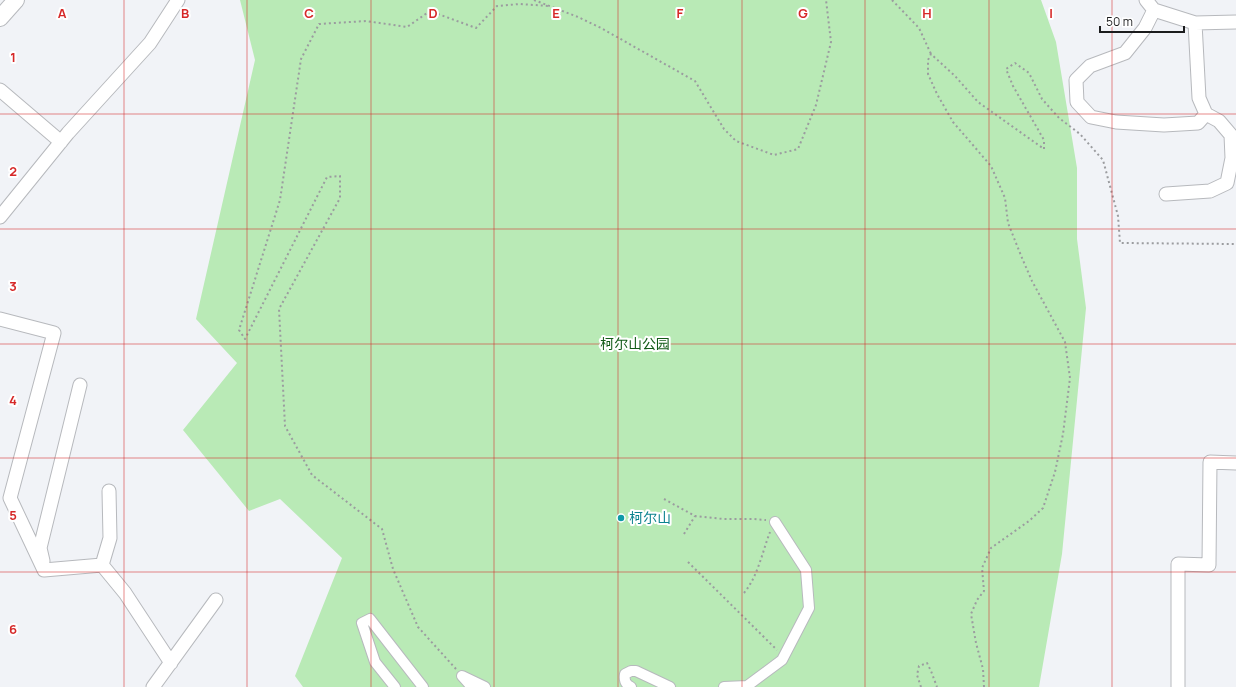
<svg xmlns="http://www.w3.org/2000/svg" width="1236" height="687" viewBox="0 0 1236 687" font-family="Manrope,'Noto Sans SC',sans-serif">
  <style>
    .green { fill: #b9eab6 }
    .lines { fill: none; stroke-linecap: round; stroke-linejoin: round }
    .pedestrian-casing { stroke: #b7b9bd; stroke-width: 12 }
    .minor-casing { stroke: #b7b9bd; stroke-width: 15 }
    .tertiary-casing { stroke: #b7b9bd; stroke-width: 18 }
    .path { stroke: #9b9c9f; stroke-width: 2; stroke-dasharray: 2 3; stroke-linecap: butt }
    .pedestrian { stroke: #fff; stroke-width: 10 }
    .minor { stroke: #fff; stroke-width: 13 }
    .tertiary { stroke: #fff; stroke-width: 16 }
    .grid { fill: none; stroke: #d62828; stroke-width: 1; stroke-opacity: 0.55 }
    .culture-dot { fill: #0f9aa8; stroke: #fff; stroke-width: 1.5 }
    .labels { text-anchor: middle; stroke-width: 4; stroke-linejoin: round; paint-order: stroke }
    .park-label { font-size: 14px; fill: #135b18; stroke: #fff }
    .culture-label { font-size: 14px; fill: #0d838f; stroke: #fff; text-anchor: start }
    .grid-label { font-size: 13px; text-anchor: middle; font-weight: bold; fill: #d62828; stroke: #fff; stroke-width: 4; stroke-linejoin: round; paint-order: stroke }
  </style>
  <rect width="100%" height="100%" fill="#f1f3f7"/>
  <!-- green -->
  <path class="green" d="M240,0h801l15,42 21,126v71l9,69 -24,246 -23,133h-736l-8,-11 47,-118 -62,-59 -31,12 -66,-81 54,-67 -41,-44 59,-259z"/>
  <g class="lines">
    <!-- pedestrian casing -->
    <g class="pedestrian-casing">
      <path id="pedestrian" d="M395,687l-20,-25 -13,-39 8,-4 53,68
        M472,687l-10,-11 23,11
        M631,687c-6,-3 -7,-7 -6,-13l6,-3h5l34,16
        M724,687l23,-1 35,-26 27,-52 -3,-38 -31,-48"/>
    </g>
    <!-- minor casing -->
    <g class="minor-casing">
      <path id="minor" d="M1146,0l8,10 41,13 41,-1
        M1154,10l-9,18 -20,25 -35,13 -14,14 1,22 14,15 25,5 48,3 34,-2 8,-9
        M0,90l61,52
        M1166,194l44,-3 17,-8 5,-25 -1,-23 -12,-14 -13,-7 -7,-16 -4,-75
        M0,217l68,-84 82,-90 28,-43
        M0,319l54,14 -44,165 34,72 58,-5 23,28 46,70
        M43,561l-3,-13 40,-163
        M102,565l8,-27 -1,-47
        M153,687l63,-87
        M1178,687v-123l31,1 1,-103 26,1"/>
    </g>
    <!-- tertiary casing -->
    <g class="tertiary-casing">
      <path id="tertiary" d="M0,18l16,-18"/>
    </g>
    <!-- path -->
    <path class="path" d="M534,0l44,17 23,11 94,53 29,48 12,12 38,14 24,-6 18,-44 15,-63 -5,-42
      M892,0l27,28 12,26
      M664,499l31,17 28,3h30l13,1
      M684,534l11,-18
      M688,562l89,88
      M744,593c14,-17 18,-40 26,-61
      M456,669l-38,-42 -25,-58 -11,-40 -70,-54 -27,-49 -6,-117 61,-111v-22l-13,1 -82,162 -6,-9 41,-130 21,-141 18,-35 47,-3 41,6 23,-16 46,17 21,-22 23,-2 29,2
      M921,687l-4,-12 2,-9 8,-3 4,8 6,16
      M984,687l-1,-18 -7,-26 -5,-29 6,-14 7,-9 -2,-23 9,-20 38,-27 14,-13 12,-36 8,-38 7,-56 -5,-36 -33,-61 -10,-23 -14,-35 -3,-25 -14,-32 -38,-44 -16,-28 -9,-20v-14l3,-6 24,22 23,26 66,47v-9l-31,-54 -7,-17 9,-6 14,10 13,26 17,19 21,16 23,26 15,56 2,27 116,1"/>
    <!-- pedestrian -->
    <use href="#pedestrian" class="pedestrian"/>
    <!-- minor -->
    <use href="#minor" class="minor"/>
    <!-- tertiary -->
    <use href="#tertiary" class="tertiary"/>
  </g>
  <!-- grid -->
  <path class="grid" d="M124,0v687M247,0v687M371,0v687M494,0v687M618,0v687M742,0v687M865,0v687M989,0v687M1112,0v687M0,114h1236M0,229h1236M0,344h1236M0,458h1236M0,572h1236"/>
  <!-- markers -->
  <circle class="culture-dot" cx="621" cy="518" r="4"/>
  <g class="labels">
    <!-- park labels -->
    <g class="park-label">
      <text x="635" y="349">柯尔山公园</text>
    </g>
    <!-- culture labels -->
    <g class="culture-label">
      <text x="629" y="523">柯尔山</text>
    </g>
  </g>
  <g class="grid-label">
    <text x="62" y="18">A</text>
    <text x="185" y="18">B</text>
    <text x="309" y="18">C</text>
    <text x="433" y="18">D</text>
    <text x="556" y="18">E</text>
    <text x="680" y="18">F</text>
    <text x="803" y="18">G</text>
    <text x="927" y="18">H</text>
    <text x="1051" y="18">I</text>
    <text x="13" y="62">1</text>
    <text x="13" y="176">2</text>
    <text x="13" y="291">3</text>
    <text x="13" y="405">4</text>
    <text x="13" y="520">5</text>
    <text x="13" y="634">6</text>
  </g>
  <!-- scale -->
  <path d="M1100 26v6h84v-6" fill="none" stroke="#1b1c1d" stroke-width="2"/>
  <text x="1106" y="26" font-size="12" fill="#1b1c1d" stroke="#ffffff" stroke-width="3" paint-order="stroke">50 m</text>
</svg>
